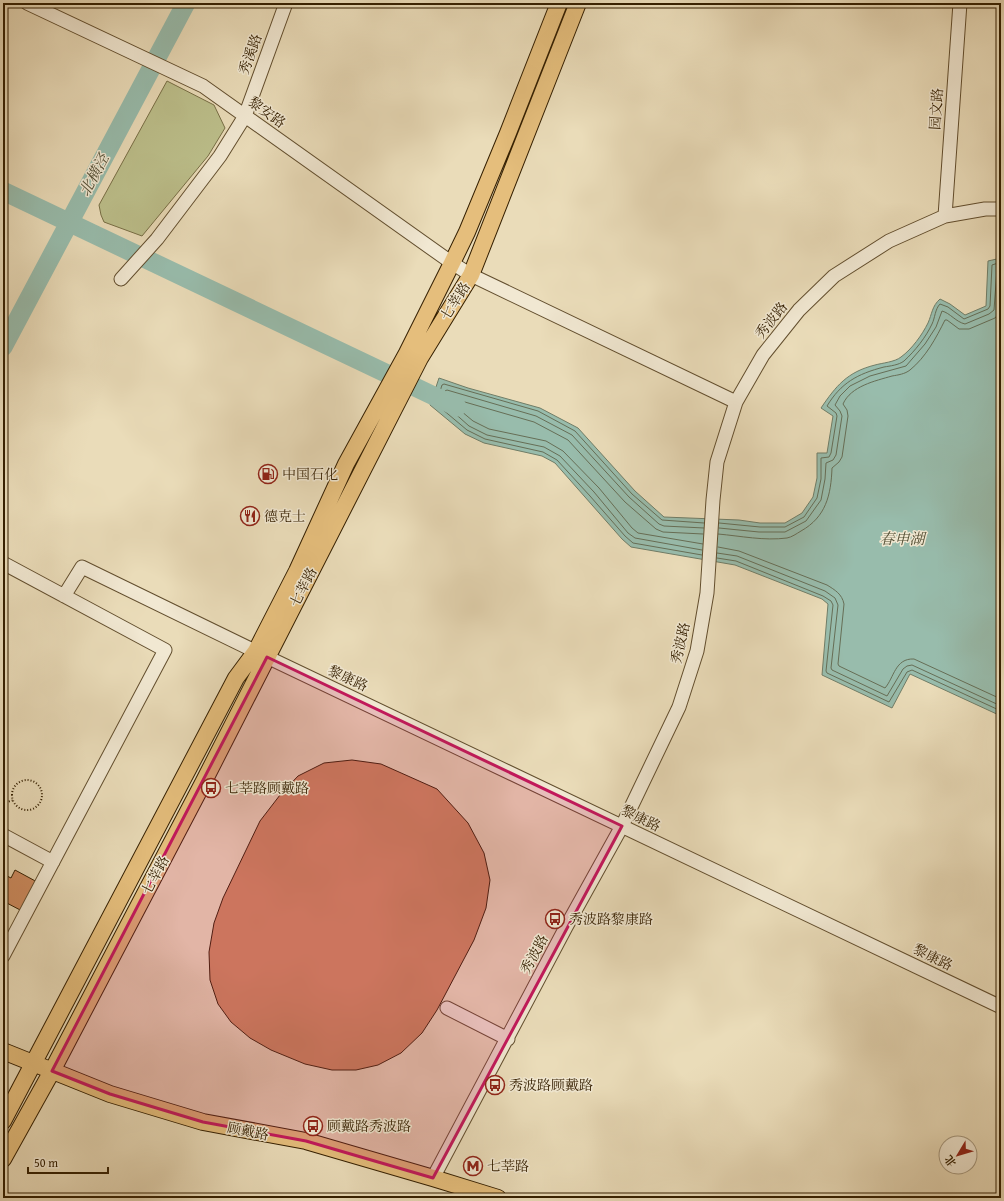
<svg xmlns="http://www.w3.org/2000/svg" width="1004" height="1201" viewBox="0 0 1004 1201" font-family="'Gentium Book Plus','Noto Serif SC',serif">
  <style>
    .green { fill: #bcbf8b; stroke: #786f46 }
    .water { fill: #98bcac; stroke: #707d67 }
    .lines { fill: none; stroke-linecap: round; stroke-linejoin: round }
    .shore { stroke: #666e56; stroke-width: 1 }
    .river { stroke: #98bcac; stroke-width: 19 }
    .building { fill: #cf8c60; stroke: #341f00 }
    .minor-casing { stroke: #624e2e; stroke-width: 15 }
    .major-casing { stroke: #341f00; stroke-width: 18 }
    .path { stroke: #341f00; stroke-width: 2; stroke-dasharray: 1 2; stroke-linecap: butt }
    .minor { stroke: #f1e8d2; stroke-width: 13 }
    .major { stroke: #e5be7c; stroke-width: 16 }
    .marked { fill: #c2185b; fill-opacity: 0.2; stroke: #c2185b; stroke-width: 3; stroke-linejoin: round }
    .labels { text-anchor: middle; stroke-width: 3; stroke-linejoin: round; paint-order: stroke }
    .street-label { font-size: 14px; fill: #341f00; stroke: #f1e8d2 }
    .poi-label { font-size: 14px; fill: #341f00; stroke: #f1e8d2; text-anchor: start }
    .water-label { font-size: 15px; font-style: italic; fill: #524e34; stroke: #f1e8d2 }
  </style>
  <rect width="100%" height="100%" fill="#eadcb9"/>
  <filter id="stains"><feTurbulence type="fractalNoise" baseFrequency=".005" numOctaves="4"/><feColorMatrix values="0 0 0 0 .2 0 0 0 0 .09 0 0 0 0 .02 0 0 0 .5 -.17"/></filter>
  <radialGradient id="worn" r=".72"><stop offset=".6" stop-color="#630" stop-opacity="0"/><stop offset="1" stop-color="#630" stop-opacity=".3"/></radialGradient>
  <!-- green -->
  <path class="green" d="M167,81l47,24 11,23 -17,28 -66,80 -38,-14 -3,-7 -2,-10z"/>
  <!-- water -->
  <path class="water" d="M1001,258v458l-91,-42 -18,34 -70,-33 6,-71 -6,-5 -87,-34 -104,-18 -9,-8 -67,-76 -13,-7 -58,-13 -19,-9 -35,-29 9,-27 29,10 72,20 38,20 57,63 29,26 75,3 21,3h25l17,-10 11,-16 4,-19v-25h10l6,-37 -12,-8c15,-22 26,-36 54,-43 7,-2 20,-3 26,-8 11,-8 21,-22 27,-34 4,-9 4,-17 12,-24l10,5 15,11 21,-9 2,-45z"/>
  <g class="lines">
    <!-- shore -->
    <path class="shore" d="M719,523l41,4h25l19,-10 13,-19 4,-19v-21l8,-1 2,-4 6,-37 -1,-3 -9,-7c14,-23 30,-32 57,-39 6,-1 15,-2 20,-6 11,-10 22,-24 28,-37 3,-6 3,-15 8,-20l8,3 16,12 24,-10 2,-3 2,-41 9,-3
      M719,528l40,4h26l21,-11 15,-21 4,-21 1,-16 7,-3 3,-5 6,-39 -2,-5 -5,-6 5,-9 10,-10 20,-10 36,-10 19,-22 11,-17 6,-16c8,2 14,11 23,13l24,-10 5,-4 3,-41 4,-2
      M718,534c23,2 46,7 69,4 5,-1 9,-4 14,-7 25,-14 30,-36 31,-63l7,-6 3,-5 6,-41 -1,-6 -4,-6c8,-18 32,-23 49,-28 6,-1 13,-2 18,-6 16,-13 26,-32 35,-50h2l12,9h10l26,-11 5,-6 1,-7
      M703,544l-65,-11 -6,-5 -33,-40 -36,-37 -17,-10 -57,-12 -16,-8 -24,-20v-2l2,-1 83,24 34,18 57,62 31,27 7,3 40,2
      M718,547l21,4 88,34c8,5 15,9 17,19l-6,60 1,2 46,22c9,-10 10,-30 29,-29l87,40
      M702,550l-67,-12 -7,-5 -34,-41 -34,-36 -16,-9 -57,-12 -18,-9 -27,-24 3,-11 2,-1 89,26 36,19 57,62 30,27 5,2 40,2
      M717,553l20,3 88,35 10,7 3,7 -7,63 1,2 55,26 16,-27 4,-3 5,-1 89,41
      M702,555l-69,-12 -8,-7 -35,-40 -33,-36 -14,-8 -58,-13 -18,-9 -31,-26 6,-19 2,-1 94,27 37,20 57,63 30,26 42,3
      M717,558l19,3 87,35 8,5 2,4 -7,66 1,2 62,29 18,-30 5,-2 89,41"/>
    <!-- river -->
    <path class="river" d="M3,191l454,216
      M3,347l183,-344"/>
  </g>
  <!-- building -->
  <path class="building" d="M352,760l29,4 56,25 31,34 16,30 6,27 -4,28 -12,32 -37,70 -15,23 -21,20 -23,12 -22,5h-24l-27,-6 -34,-14 -21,-12 -19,-16 -13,-18 -8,-24 -1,-28 5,-29 9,-25 37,-77 20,-26 18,-19 26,-13z
    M15,870l24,13 -15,29 -21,-11 4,-7 -4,-2v-18l8,4z"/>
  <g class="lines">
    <!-- minor casing -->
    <g class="minor-casing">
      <path id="minor" d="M27,3l176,83 249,177 19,12 265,127
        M945,216l15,-213
        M121,279l36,-40 63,-83 25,-40 41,-113
        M3,563l162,87 -162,306
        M64,596l18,-29 185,90 734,350
        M3,835l50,27
        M447,1008l61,31
        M433,1178l133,-251 56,-101 57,-119 18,-56 10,-58 6,-93 4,-38 19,-60 27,-47 36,-45 35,-34 55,-35 56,-25 40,-7h16"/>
    </g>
    <!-- major casing -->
    <g class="major-casing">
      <path id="major" d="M3,1051l107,43 93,28 103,19 127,37 65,20
        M3,1121l233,-443 20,-27 41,-80 49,-107 61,-111 45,-90 15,-31 41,-99 51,-130
        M3,1159l49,-88 151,-288 217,-425 51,-83 107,-272"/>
    </g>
    <!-- path -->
    <path class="path" d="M12 795a15 15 0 1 1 30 0a15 15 0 1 1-30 0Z
      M3,803l11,-3"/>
    <!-- minor -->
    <use href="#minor" class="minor"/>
    <!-- major -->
    <use href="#major" class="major"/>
  </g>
  <!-- marked area -->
  <path class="marked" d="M267,657l355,169 -189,352 -127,-37 -103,-19 -93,-28 -58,-23z"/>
  <!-- icons -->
  <defs>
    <g id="fuel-ring" transform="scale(1)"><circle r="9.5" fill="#f1e8d2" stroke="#8f2418" stroke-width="1.5"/><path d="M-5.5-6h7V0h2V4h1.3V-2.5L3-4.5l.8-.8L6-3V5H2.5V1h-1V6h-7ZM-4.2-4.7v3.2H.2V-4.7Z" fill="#8f2418"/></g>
    <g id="restaurant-ring" transform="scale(1)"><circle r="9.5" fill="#f1e8d2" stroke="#8f2418" stroke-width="1.5"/><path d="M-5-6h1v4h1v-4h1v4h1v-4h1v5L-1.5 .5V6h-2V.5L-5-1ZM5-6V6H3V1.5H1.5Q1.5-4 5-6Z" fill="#8f2418"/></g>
    <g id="bus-ring" transform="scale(1)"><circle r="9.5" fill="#f1e8d2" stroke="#8f2418" stroke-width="1.5"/><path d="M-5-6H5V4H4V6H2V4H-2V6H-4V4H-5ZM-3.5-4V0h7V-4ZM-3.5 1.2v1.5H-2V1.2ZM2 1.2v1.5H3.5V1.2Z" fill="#8f2418"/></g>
    <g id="metro-ring" transform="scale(1)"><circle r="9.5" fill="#f1e8d2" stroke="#8f2418" stroke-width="1.5"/><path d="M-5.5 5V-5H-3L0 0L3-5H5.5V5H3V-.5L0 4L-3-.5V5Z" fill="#8f2418"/></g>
  </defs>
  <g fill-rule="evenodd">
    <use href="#fuel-ring" x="268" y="474"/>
    <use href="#restaurant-ring" x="250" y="516"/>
    <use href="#bus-ring" x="211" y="788"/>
    <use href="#bus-ring" x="555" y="919"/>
    <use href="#bus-ring" x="495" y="1085"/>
    <use href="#bus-ring" x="313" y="1126"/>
    <use href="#metro-ring" x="473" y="1166"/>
  </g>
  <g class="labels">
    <!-- street labels -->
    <g class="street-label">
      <text transform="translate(250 54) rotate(-70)" y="5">秀溪路</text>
      <text transform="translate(936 109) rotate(-86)" y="5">园文路</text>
      <text transform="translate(267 112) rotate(36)" y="5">黎安路</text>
      <text transform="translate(455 301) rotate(-58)" y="5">七莘路</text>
      <text transform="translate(771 320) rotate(-51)" y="5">秀波路</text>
      <text transform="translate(303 587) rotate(-63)" y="5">七莘路</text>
      <text transform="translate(680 643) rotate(-77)" y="5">秀波路</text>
      <text transform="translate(348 678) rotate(25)" y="5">黎康路</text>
      <text transform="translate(641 818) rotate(26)" y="5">黎康路</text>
      <text transform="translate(155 875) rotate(-62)" y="5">七莘路</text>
      <text transform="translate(534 954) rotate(-62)" y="5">秀波路</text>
      <text transform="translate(933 957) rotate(26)" y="5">黎康路</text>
      <text transform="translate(248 1131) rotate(11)" y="5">顾戴路</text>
    </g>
    <!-- poi labels -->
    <g class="poi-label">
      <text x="282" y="479">中国石化</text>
      <text x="264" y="521">德克士</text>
      <text x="225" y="793">七莘路顾戴路</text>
      <text x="569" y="924">秀波路黎康路</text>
      <text x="509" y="1090">秀波路顾戴路</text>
      <text x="327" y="1131">顾戴路秀波路</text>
      <text x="487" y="1171">七莘路</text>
    </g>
    <!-- water labels -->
    <g class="water-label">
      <text transform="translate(94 175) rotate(-62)" y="5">北横泾</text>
      <text x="902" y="544">春申湖</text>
    </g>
  </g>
  <!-- margin -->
  <rect width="1004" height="1201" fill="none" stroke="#eadcb9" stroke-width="16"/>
  <rect x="4" y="4" width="996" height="1193" fill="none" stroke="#341f00" stroke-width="2"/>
  <rect x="8" y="8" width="988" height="1185" fill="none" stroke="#341f00"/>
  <!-- north arrow -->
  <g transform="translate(958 1155) rotate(232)"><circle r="19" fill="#f1e8d2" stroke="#a5987e"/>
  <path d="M0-3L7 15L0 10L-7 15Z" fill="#8f2418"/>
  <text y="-6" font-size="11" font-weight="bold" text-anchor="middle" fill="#341f00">北</text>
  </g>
  <!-- scale -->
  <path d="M28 1167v6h80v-6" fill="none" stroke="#341f00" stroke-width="2"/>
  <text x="34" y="1167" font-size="12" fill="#341f00" stroke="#f1e8d2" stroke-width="3" paint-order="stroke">50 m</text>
  <rect width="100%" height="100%" filter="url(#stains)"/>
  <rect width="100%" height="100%" fill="url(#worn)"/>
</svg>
